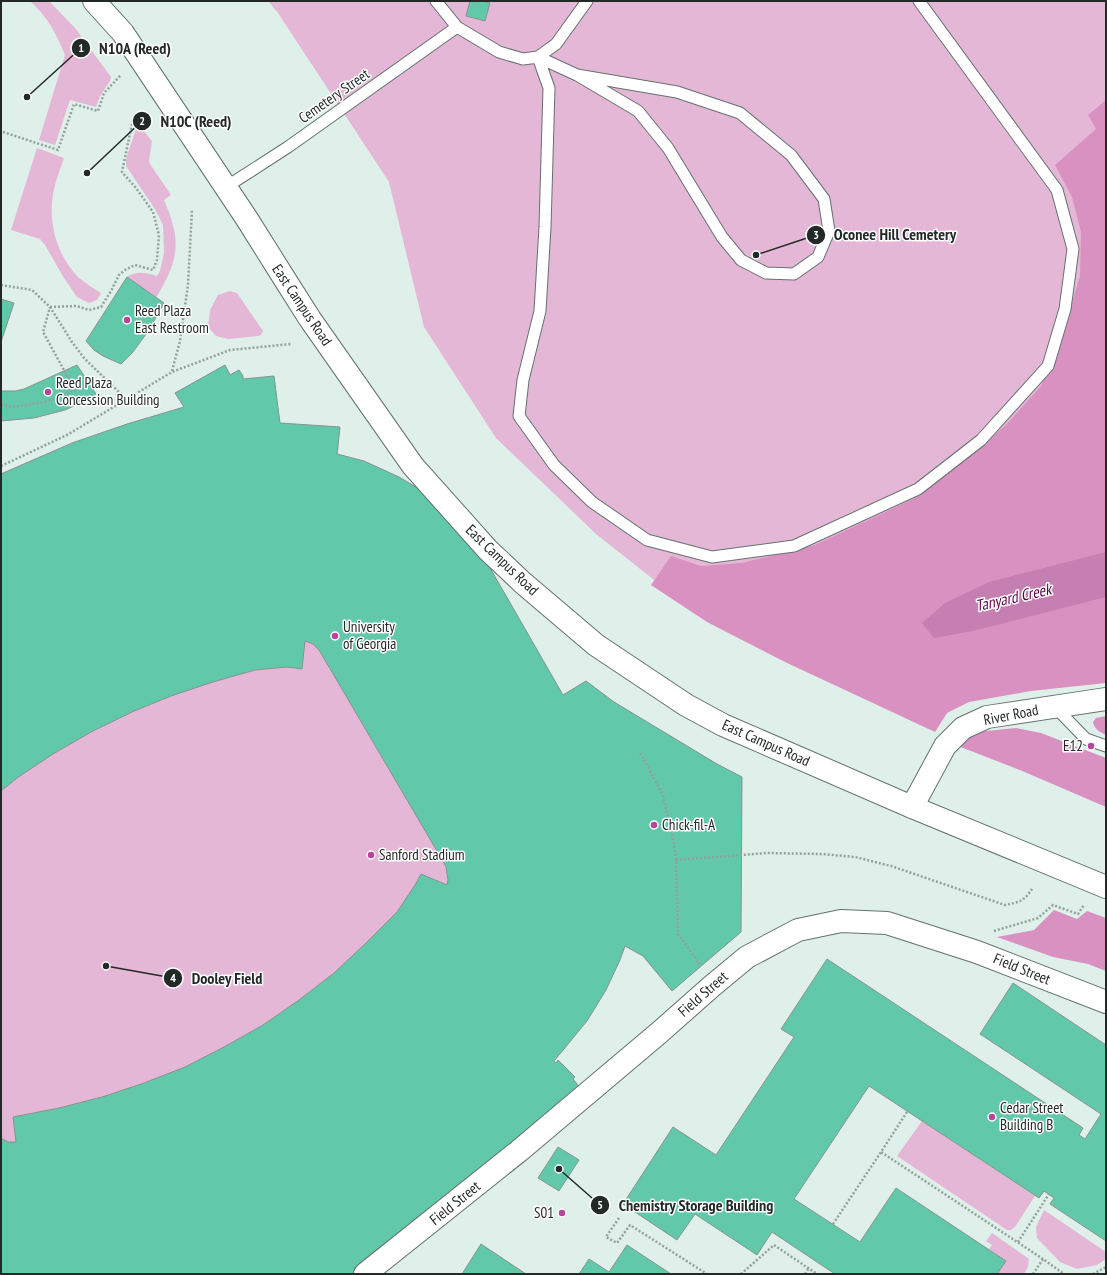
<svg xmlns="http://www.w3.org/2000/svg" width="1107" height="1275" viewBox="0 0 1107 1275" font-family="'PT Sans Narrow',sans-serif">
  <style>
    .green { fill: #e5b7d6 }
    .forest { fill: #d991c2 }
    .water { fill: #c57fb0 }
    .building { fill: #61c9aa; stroke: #86948f }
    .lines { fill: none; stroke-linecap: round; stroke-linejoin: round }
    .service-casing { stroke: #64726d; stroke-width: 13 }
    .minor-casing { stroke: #64726d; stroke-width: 24 }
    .secondary-casing { stroke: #64726d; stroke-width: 24 }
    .path { stroke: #94a09b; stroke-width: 2.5; stroke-dasharray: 2 2; stroke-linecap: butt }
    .service { stroke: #fff; stroke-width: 11 }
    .minor { stroke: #fff; stroke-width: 22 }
    .secondary { stroke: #fff; stroke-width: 22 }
    .poi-dot { fill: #b9449b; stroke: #fff; stroke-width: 1.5 }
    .labels { text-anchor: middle; stroke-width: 3; stroke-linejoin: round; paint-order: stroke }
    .street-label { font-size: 15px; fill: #232927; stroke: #fff }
    .poi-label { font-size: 15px; fill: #232927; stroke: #fff; text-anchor: start }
    .water-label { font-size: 16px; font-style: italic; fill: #5c034a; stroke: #fff }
    .leader { fill: none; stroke: #232927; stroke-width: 1.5 }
    .callout-dot { fill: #232927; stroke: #fff; stroke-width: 1.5 }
    .mark-label { font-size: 12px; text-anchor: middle; font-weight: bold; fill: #fff }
    .callout-label { font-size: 16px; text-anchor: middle; font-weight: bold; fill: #232927; stroke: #fff; stroke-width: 3; stroke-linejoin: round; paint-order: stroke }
  </style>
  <rect width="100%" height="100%" fill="#dfefe9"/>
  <!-- green -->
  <path class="green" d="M30,1h19l26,27 36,49 -1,4 -10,15 -4,11 -26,-7 -15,45 -16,-5 26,-85c-10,-24 -16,-36 -35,-54z
    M268,1h838v545l-424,56 -86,-68 -100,-96 -72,-111 -35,-145 -111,-169z
    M139,125l13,16 -3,20 1,3 21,31 -7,5c18,42 15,59 -8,98l-29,-21c9,-7 20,-4 30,-1l3,-5 4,-18 -1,-28 -8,-16 -29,-43v-7l11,-33z
    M37,148l27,10c-4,12 -9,24 -11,36 -5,29 4,61 25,83 7,6 15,11 23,16l-4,7 -8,3 -12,-6 -13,-19 -19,-33 -5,-6 -29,-9z
    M230,291l7,2 26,38 -2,4 -3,1 -30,3 -12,-3 -8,-9 2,-17 8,-15z
    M225,365l5,9 9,-4 4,9 31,-3 6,47 60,4 -2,27 26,7 35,16 22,13 65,71 77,134 23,-14 28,21 103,62 25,13 -1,155 -69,59 -29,-35 -18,-10c-15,44 -41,81 -71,115l2,2 2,-3 17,17 -2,3 8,9 -580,185v-800c59,-28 120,-48 183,-67l-9,-14z
    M922,1121l113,75 -20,31 -4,3h-4l-110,-74z
    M1044,1210l62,42v7l-9,6 -20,4 -17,-7 -23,-24 -1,-11z
    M992,1233l37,26 -1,8 -4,7h-27l9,-13 -17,-12 3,-4 -6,-4z"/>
  <!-- forest -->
  <path class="forest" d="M1106,100v583l-75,8 -62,11 -22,11 -12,19 -150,-70 -78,-40 -56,-37 20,-29 30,10 40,-3 74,-18 98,-46 49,-37 44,-37 35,-39 22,-53 17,-57 1,-44 -9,-35 -17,-32 41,-36 -8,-14z
    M1106,716v19c-6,-3 -12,-6 -13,-13l3,-4z
    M1016,728l25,5 65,25v49l-86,-37 -62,-24 12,-10 16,-5z
    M1054,910l23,9 10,-8 19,7v53l-18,-7 -35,-7 -56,-20 37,-7z"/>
  <!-- water -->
  <path class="water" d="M1106,552v45l-133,34 -39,7 -12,-15 23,-20 44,-21z"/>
  <!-- building -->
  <path class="building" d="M470,1h12l8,2 -5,18 -19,-5z
    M127,277l37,26 -15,27 -16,22 -12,12 -18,-8 -9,-6 -8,-9z
    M1,299l13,4 -13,39z
    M77,365l19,29 -11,7 -20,9 -31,8 -33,3v-30h14l9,-2z
    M225,365l5,10 9,-5 4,6v3l31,-3 6,47 60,4 -3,27 27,7 35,16 22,13 65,71 77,134 23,-14 28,21 103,62 25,13 -1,155 -69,59 -29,-35 -18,-10 -5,14 -14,30 -19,31 -33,40 2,2 2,-3 17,17 -2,2 8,10 -217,185h-363v-136l7,4h8l-3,-25 46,-9 43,-11 42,-14 41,-16 39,-20 39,-22 36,-25 35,-27 32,-30 31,-31 18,-27 6,-11 26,11 1,-5 -2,-13 -2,-4 -125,-213 -6,-6 -8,-3 -3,28 -15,-2 -32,3 -42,12 -42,14 -39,16 -41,20 -38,22 -36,24 -16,13v-317l71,-31 55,-19 57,-17 -9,-14z
    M827,959l256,169 -4,7 6,4 16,-25 -121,-80 33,-51 93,62v196l-56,-37 4,-6 -10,-7 -5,7 -170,-112 -75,113 66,43 36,-54 110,73 -9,13h-162l-63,-42 -15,23 -62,-41 -18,26 -54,-36 50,-77 43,28 78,-118 -13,-8z
    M558,1147l21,13 -20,31 -21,-13z
    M481,1244l45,30h-64z
    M627,1245l44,29h-92l10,-15 20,13z"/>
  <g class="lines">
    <!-- service casing -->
    <g class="service-casing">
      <path id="service" d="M436,1l21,26 42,25 24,7 15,-2 18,-13 31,-43
        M538,57l11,31 -4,139 -5,84 -17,69 -4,36 35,49 38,37 55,38 65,17 82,-11 124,-57 63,-49 67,-74 17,-57 8,-60 -16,-59 -138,-189
        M538,57l39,18 61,36 30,37 54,89 19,23 25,13 28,1 24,-17 11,-26 -5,-32 -33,-44 -51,-42 -63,-21 -100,-17
        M226,187l62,-40 169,-120
        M1055,707l31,32 20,7"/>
    </g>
    <!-- minor casing -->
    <g class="minor-casing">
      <path id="minor" d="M912,807l33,-61 18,-18 24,-11 119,-18
        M365,1274l154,-123 141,-119 52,-46 35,-29 51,-27 43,-9 46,2 90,29 129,50"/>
    </g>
    <!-- secondary casing -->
    <g class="secondary-casing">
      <path id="secondary" d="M94,1l29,32 124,186 37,59 26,41 103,147 75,84 35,33 73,62 90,60 37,20 189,82 194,80"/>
    </g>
    <!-- path -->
    <path class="path" d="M3,132l55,18 16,-46 24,7 6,-18 17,-18
      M1,285l31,5 18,17 22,35 12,16 42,41
      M50,307l27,-1 12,4 12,-3 10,-16 8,-16 6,-5 10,-5 18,5 4,-10 2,-25 -6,-23 -17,-24 -14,-16 11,-53 20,5
      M172,371l8,-30 8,-56 4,-75
      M1,405l14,2 30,-5 30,-12 -32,-58 7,-25
      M1,466l66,-31 105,-63 58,-22 61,-6
      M640,753l22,40 10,39 4,28 2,74 22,30
      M676,860l91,-7 55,1 33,3 36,9 114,39c15,-3 20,-4 28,-18
      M994,931l44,-13 15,-13 25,9 6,-9
      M907,1112l-26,40 162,107
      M619,1218l-13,19 11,6 13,-18 77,49
      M833,1224l48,-72
      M1018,1242l31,-48
      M741,1274l33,-29 43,29
      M805,1274l4,-6
      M1033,1274l10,-15 21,15
      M1093,1274l13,-7"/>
    <!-- service -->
    <use href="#service" class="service"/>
    <!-- minor -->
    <use href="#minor" class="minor"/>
    <!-- secondary -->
    <use href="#secondary" class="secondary"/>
  </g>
  <!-- markers -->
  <g class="poi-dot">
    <circle cx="127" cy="320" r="4"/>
    <circle cx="48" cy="392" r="4"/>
    <circle cx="335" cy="636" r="4"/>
    <circle cx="1091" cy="746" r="4"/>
    <circle cx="654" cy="825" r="4"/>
    <circle cx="371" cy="855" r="4"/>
    <circle cx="992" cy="1117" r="4"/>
    <circle cx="562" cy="1213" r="4"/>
  </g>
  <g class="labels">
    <!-- street labels -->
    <g class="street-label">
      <text transform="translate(334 96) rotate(-35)" y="5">Cemetery Street</text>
      <text transform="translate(302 305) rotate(56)" y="5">East Campus Road</text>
      <text transform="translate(502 560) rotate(44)" y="5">East Campus Road</text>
      <text transform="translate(1011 715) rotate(-11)" y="5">River Road</text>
      <text transform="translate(766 743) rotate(24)" y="5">East Campus Road</text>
      <text transform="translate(1022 969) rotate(22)" y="5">Field Street</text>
      <text transform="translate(703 994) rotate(-41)" y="5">Field Street</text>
      <text transform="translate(455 1203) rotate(-39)" y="5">Field Street</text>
    </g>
    <!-- poi labels -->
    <g class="poi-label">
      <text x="135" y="316">Reed Plaza<tspan x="135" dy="17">East Restroom</tspan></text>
      <text x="56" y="388">Reed Plaza<tspan x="56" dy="17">Concession Building</tspan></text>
      <text x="343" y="632">University<tspan x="343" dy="17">of Georgia</tspan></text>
      <text x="1083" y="751" text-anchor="end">E12</text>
      <text x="662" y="830">Chick-fil-A</text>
      <text x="379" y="860">Sanford Stadium</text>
      <text x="1000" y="1113">Cedar Street<tspan x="1000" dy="17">Building B</tspan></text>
      <text x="554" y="1218" text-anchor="end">S01</text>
    </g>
    <!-- water labels -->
    <g class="water-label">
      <text transform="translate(1013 597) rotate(-13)" y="6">Tanyard Creek</text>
    </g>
  </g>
  <!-- callouts -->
  <path class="leader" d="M27 97L81 48M87 173L142 121M756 255L816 235M106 966L173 978M559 1169L600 1205"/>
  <g class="callout-dot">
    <circle cx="27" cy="97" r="4"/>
    <circle cx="87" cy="173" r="4"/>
    <circle cx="756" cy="255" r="4"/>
    <circle cx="106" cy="966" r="4"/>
    <circle cx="559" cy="1169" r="4"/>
    <circle cx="81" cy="48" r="10"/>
    <circle cx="142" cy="121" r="10"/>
    <circle cx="816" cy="235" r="10"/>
    <circle cx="173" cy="978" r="10"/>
    <circle cx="600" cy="1205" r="10"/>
  </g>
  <g class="mark-label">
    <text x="81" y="52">1</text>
    <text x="142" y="125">2</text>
    <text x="816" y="239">3</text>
    <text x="173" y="982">4</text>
    <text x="600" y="1209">5</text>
  </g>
  <g class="callout-label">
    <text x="135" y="54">N10A (Reed)</text>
    <text x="196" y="127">N10C (Reed)</text>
    <text x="895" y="240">Oconee Hill Cemetery</text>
    <text x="227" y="984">Dooley Field</text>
    <text x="696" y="1211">Chemistry Storage Building</text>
  </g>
  <!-- border -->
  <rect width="1107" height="1275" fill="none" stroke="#232927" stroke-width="4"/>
</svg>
